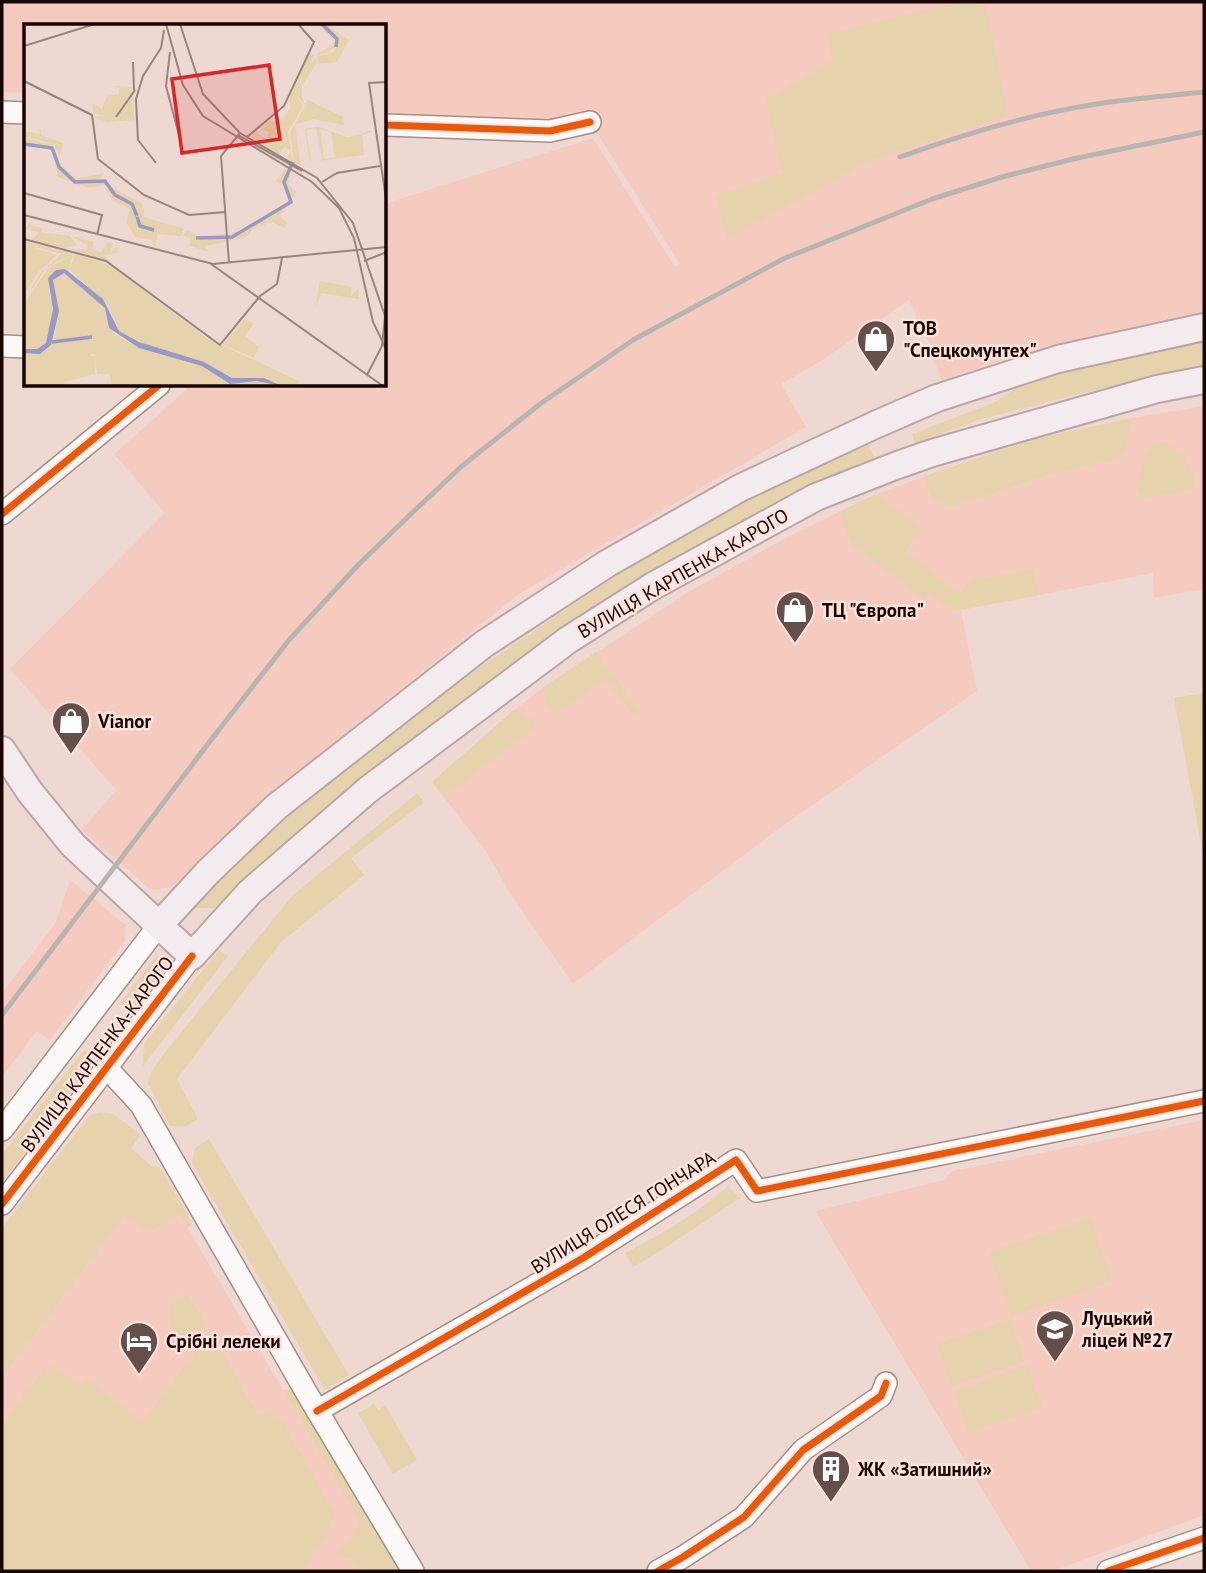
<svg xmlns="http://www.w3.org/2000/svg" width="1206" height="1573" viewBox="0 0 1206 1573" font-family="'PT Sans',sans-serif">
  <style>
    .built { fill: #f6cbbf }
    .green { fill: #e6d2ac }
    .lines { fill: none; stroke-linecap: round; stroke-linejoin: round }
    .minor-casing { stroke: #a48e88; stroke-width: 24 }
    .major-casing { stroke: #baa6a9; stroke-width: 30 }
    .minor { stroke: #fdf9f8; stroke-width: 21 }
    .major { stroke: #f3ebee; stroke-width: 26 }
    .rail { stroke: #b9b3b2; stroke-width: 5 }
    .cycleway-casing { stroke: #ffe2db; stroke-width: 11 }
    .cycleway { stroke: #e8590c; stroke-width: 7 }
    .labels { text-anchor: middle; stroke-width: 5; stroke-linejoin: round; paint-order: stroke }
    .poi-label { font-size: 19px; font-weight: bold; fill: #1a0502; stroke: #ffe2db; text-anchor: start }
    .street-label { font-size: 19px; fill: #1a0502; stroke: #ffe2db }
    .inset-river { fill: none; stroke: #999ac3; stroke-width: 3.5 }
    .inset-road { fill: none; stroke: #9a847f; stroke-width: 2 }
    .view { fill: #d62828; fill-opacity: 0.15; stroke: #d62828; stroke-width: 3.5 }
    .inset-edge { fill: none; stroke: #1a0502; stroke-width: 3.5 }
  </style>
  <rect width="100%" height="100%" fill="#efd8d2"/>
  <!-- built -->
  <path class="built" d="M2,2h1202v309l-157,35 -106,34 -9,-30 -23,-50 -88,61 -40,23 25,43 -287,167 -251,201 -98,93 -19,2 -69,-60 34,-40 -106,-121 155,-156 -51,-59 60,-53 16,-16h195v-177l8,-7 200,-63 82,129 5,-3 -90,-142 -205,-6v-90h-359v67l-24,-1z
    M1204,406v183l-50,9 -1,-25 -192,37 16,81 -192,133 -212,160 -60,-86 -28,-48 -53,-68 82,-72 30,-23 146,-96 101,-56 50,-24 33,-16 51,-19 114,-38 94,-20z
    M70,880l56,45 -1,16 -75,99 -13,-9 -35,46v-84l53,-69z
    M1204,1120v395l-151,56h-22l-216,-360 129,-31 8,-9z
    M149,1182h12l228,389h-257l-130,-43v-150z"/>
  <!-- green -->
  <path class="green" d="M958,2h27l23,114 -135,43 -146,80 -11,-44 66,-22 -16,-74 67,-38 -6,-27z
    M1204,336v33l-122,24 -100,26 -67,24 -3,-9 81,-31 38,-24z
    M1133,418l-10,35 -10,7 -67,15 -94,32c-19,-4 -25,-13 -27,-31l114,-38z
    M866,440l8,17 -59,28 -168,93 -226,154 -156,127 -48,49h-24l54,-59 162,-133 228,-155 171,-95z
    M1158,442c19,0 27,20 37,34l-2,14 -48,8 -6,-4 -3,-9 9,-29 5,-9z
    M874,495l10,3 38,32 -16,21 54,43 15,-19 13,3 45,-9 5,26 -83,16 -25,-18 -6,7 -70,-54 -11,-19 -2,-16z
    M596,652l44,60 -6,4 -28,-37 -47,34c-15,-5 -14,-12 -15,-26z
    M1204,693v161l-1,1 -29,-157z
    M514,710l18,9 4,8 -92,70 -12,-15z
    M417,793l7,9 -73,56 13,17 -83,67 -104,137 21,40 -12,7h-16l-22,-43 3,-11 11,-16 130,-160z
    M219,950l9,6 -85,110 1,-22z
    M158,954l5,12 -3,12 -28,36 -13,-10z
    M84,1050l13,10 -95,122v-28z
    M101,1112l12,2 28,21 -10,13 20,18 9,1 32,56 -4,5 -9,-15c-26,20 -28,22 -55,3l-122,162v-150l87,-112z
    M209,1139l140,236 -24,15 -133,-227 3,-15z
    M728,1186l12,12 -83,55 -24,14 -8,-14c38,-19 71,-39 103,-67z
    M1090,1217l22,64 -101,35 -22,-64z
    M183,1294l6,2 17,27 -16,20c-5,-5 -13,-9 -17,-15 -9,-12 -1,-27 10,-34z
    M1010,1319l15,42 -74,25 -14,-42z
    M211,1333l47,82 10,-4 14,10 52,92 -6,19 -26,39h-300v-147l44,-58 4,3 3,-4 28,21 6,-7 55,43z
    M1027,1365l15,43 -74,25 -14,-42z
    M292,1389l110,182h-42l-10,-14h-11l-5,-4 18,-13 7,-20 -76,-130z
    M374,1404l4,6 7,-5 32,55 -24,14 -35,-61z"/>
  <g class="lines">
    <!-- minor casing -->
    <g class="minor-casing">
      <path id="minor" d="M2,112l24,1
        M385,125l165,6 40,-9
        M2,346l24,1
        M2,514l157,-129
        M107,1068l34,37 168,292 104,174
        M2,1130l157,-205
        M2,1204l190,-248
        M317,1411l266,-153 153,-98 21,31 447,-90
        M658,1571l25,-14 61,-40 59,-67 78,-54 5,-13
        M1108,1571l96,-33"/>
    </g>
    <!-- major casing -->
    <g class="major-casing">
      <path id="major" d="M2,750l28,42 43,53 119,111 58,-64 119,-103 199,-149 85,-54 163,-89 79,-31 37,-13 225,-64 47,-9
        M159,925l50,-54 67,-64 208,-163 124,-81 132,-75 137,-64 60,-26 121,-39 146,-32"/>
    </g>
    <!-- minor -->
    <use href="#minor" class="minor"/>
    <!-- major -->
    <use href="#major" class="major"/>
    <!-- rail -->
    <path class="rail" d="M900,157c64,-23 130,-43 197,-53 36,-6 72,-8 107,-12
      M2,1015l212,-279 75,-96 69,-75 56,-54 48,-45 78,-62 93,-64 150,-81 149,-60 70,-22 71,-18 131,-27"/>
    <!-- cycleway casing -->
    <g class="cycleway-casing">
      <path id="cycleway" d="M385,125l165,6 40,-9
        M2,514l157,-129
        M2,1204l190,-248
        M317,1411l266,-153 153,-98 21,31 447,-90
        M658,1571l25,-14 61,-40 59,-67 78,-54 5,-13
        M1108,1571l96,-33"/>
    </g>
    <!-- cycleway -->
    <use href="#cycleway" class="cycleway"/>
  </g>
  <!-- icons -->
  <defs>
    <g id="shop-pin" transform="scale(2.0125)"><path d="M0 17L-7.5 6A9.5 9.5 0 1 1 7.5 6Z" fill="#654f4b" stroke="#ffe2db"/><path d="M-5-2.5h2.3a2.7 3.5 0 0 1 5.4 0H5L5.5 6h-11ZM-1.5-2.5h3a1.5 2.3 0 0 0-3 0Z" fill="#fff"/></g>
    <g id="school-pin" transform="scale(2.0125)"><path d="M0 17L-7.5 6A9.5 9.5 0 1 1 7.5 6Z" fill="#654f4b" stroke="#ffe2db"/><path d="M0-5L7-2L0 1L-7-2ZM-4 1L0 2.5L4 1V4Q0 6-4 4Z" fill="#fff"/></g>
    <g id="hotel-pin" transform="scale(2.0125)"><path d="M0 17L-7.5 6A9.5 9.5 0 1 1 7.5 6Z" fill="#654f4b" stroke="#ffe2db"/><path d="M-6-4.5h1.5V1H6V5H4.5V3h-9V5H-6ZM-4 0a1.8 1.8 0 1 1 3.6 0ZM.5 0V-2.5h3Q6-2.5 6 0Z" fill="#fff"/></g>
    <g id="building-pin" transform="scale(2.0125)"><path d="M0 17L-7.5 6A9.5 9.5 0 1 1 7.5 6Z" fill="#654f4b" stroke="#ffe2db"/><path d="M-4-6H4V6H1V3H-1V6H-4ZM-2.5-4.3h1.7v1.8h-1.7ZM.8-4.3h1.7v1.8H.8ZM-2.5-1h1.7V.8h-1.7ZM.8-1h1.7V.8H.8Z" fill="#fff"/></g>
  </defs>
  <g fill-rule="evenodd">
    <use href="#shop-pin" x="876" y="339"/>
    <use href="#shop-pin" x="795" y="610"/>
    <use href="#shop-pin" x="71" y="721"/>
    <use href="#school-pin" x="1055" y="1329"/>
    <use href="#hotel-pin" x="139" y="1341"/>
    <use href="#building-pin" x="831" y="1469"/>
  </g>
  <g class="labels">
    <!-- poi labels -->
    <g class="poi-label">
      <text x="903" y="335">ТОВ<tspan x="903" dy="22">"Спецкомунтех"</tspan></text>
      <text x="822" y="617">ТЦ "Європа"</text>
      <text x="98" y="728">Vianor</text>
      <text x="1082" y="1325">Луцький<tspan x="1082" dy="22">ліцей №27</tspan></text>
      <text x="166" y="1348">Срібні лелеки</text>
      <text x="858" y="1476">ЖК «Затишний»</text>
    </g>
    <!-- street labels -->
    <g class="street-label">
      <text transform="translate(683 573) rotate(-30)" y="7">ВУЛИЦЯ КАРПЕНКА-КАРОГО</text>
      <text transform="translate(97 1054) rotate(-53)" y="7">ВУЛИЦЯ КАРПЕНКА-КАРОГО</text>
      <text transform="translate(623 1212) rotate(-32)" y="7">ВУЛИЦЯ ОЛЕСЯ ГОНЧАРА</text>
    </g>
  </g>
  <!-- overview -->
  <g transform="translate(24 24)">
    <rect width="362" height="362" fill="#efd8d2"/>
    <path d="M293,0h8l24,16 -12,22 -18,2 -3,-7 18,-6 5,-8h-2l-2,5 -8,5 -12,3 21,-14zM285,28l5,4 -19,36 8,14 -15,26 5,30 -6,-4 4,-8 -7,-3 -5,7 -29,-17 6,-5 16,11 -6,-5 3,-6 -8,-2 5,-6 18,-18 -15,15 12,1 9,-13v-17zM291,34l2,4 -15,24v11l3,7 3,-4 35,17 1,8 -31,-6 -18,6 6,41 -7,-4 -4,-29 15,-27 -9,-13 2,-9zM89,62l18,1 4,33 -28,2 -14,-5 12,-1 -12,-3v-10l9,6 5,-13 12,-2 1,-6zM294,103l29,10 14,-2 7,-4h5l-11,4 2,20 -54,7 -5,-33zM292,104l6,32 -11,2 -5,-32zM296,105l11,3 4,26 -11,1zM17,104v7l22,8 -3,14 -6,-13 -30,-8v-5l15,3zM0,114l29,7 7,18 16,16 28,-6 -4,7 42,24 2,13 40,12 -3,7 -23,-2 -3,13 -4,-7 -16,-3 -9,-15 4,-13 -18,-8 -7,-16 -17,3 -30,-11 -6,-27 -28,-5zM262,144l4,3 -1,15 8,6 -17,24 7,7 -3,5 -12,-6 -19,7 -8,9 -17,3v-6l26,-10 35,-24 -3,-13 -10,-7zM7,196v5l11,3v4l28,4 7,9 -13,3 -32,-8 7,-8 -14,-3zM163,206l15,8 24,-4v8l-22,4 5,6 -19,-6v-8l-7,-2zM48,212l22,6 -2,6 9,5 7,-11 5,1 -3,10 7,-7 1,7 -14,2 6,7 -40,-13 16,1 2,-4zM0,217l50,13 -27,13 -23,34 17,-29 20,-18 -34,-9 30,10 -17,15 -16,24zM51,230l35,11 95,72 94,44 -1,5h-16l-18,-8h-32l-28,-16 -46,-12 -39,-19 -9,-24 -40,-37zM49,231l-4,15h-13l-8,16 5,23 -7,34 -9,6h-13v-45l24,-36zM40,249l41,35 2,13 8,13 24,14 63,18 28,18 25,-3 20,5h-163l-3,-12h-12l-2,-20 -7,1 7,1v18l-31,8 1,4h-41v-33l23,-3 9,-17 -3,-53zM296,257l32,6 -1,9 7,-7 1,10 -38,-6 -6,16zM221,295l9,4 -9,13 14,11 -5,11 -31,-13z" fill="#e6d2ac" fill-rule="evenodd"/>
    <path d="M41,245l38,30 16,32 20,11 65,20 28,16h32l18,8 -26,-5 -26,3 -28,-18 -63,-18 -30,-20 -4,-20 -41,-35 -11,7 6,31 -8,34 -11,9 -16,-1v-4h13l9,-6 7,-34 -5,-31 8,-8z" fill="#999ac3"/>
    <path class="inset-river" d="M298,0l15,15 -1,8M0,120l28,4 7,19 16,15 30,-1 10,14 17,9 5,12M113,193l3,9 14,4M172,214l36,-1 59,-35 -7,-20 9,-20M28,318l40,-5"/>
    <path class="inset-road" d="M142,0l17,61 20,31 109,66 27,26 15,30 19,84 14,29M156,0l23,70 37,39 -19,23 8,107M0,22l71,-22M146,28l-4,34 13,49M109,38l1,28M0,57l68,34 6,44 46,36 45,20 37,-3M363,58l-18,1 18,123M92,93l19,-27M216,109l77,45 36,45 32,93 -3,30 -15,29M214,111l64,36M223,113l37,-31 30,-64 -16,-18M132,139l-18,-23 -2,-41 7,-23 18,-28 3,-18M298,158l15,-9 43,-7M0,169l78,22 -5,20M0,191l189,49 174,-17M0,215l82,22 114,84 40,-49 17,-12 5,-26M340,237l23,-9M187,240l172,122"/>
    <path class="view" d="M245,41l11,74 -98,14 -10,-74z"/>
    <rect width="362" height="362" class="inset-edge"/>
  </g>
  <!-- border -->
  <rect width="1206" height="1573" fill="none" stroke="#1a0502" stroke-width="7"/>
</svg>
